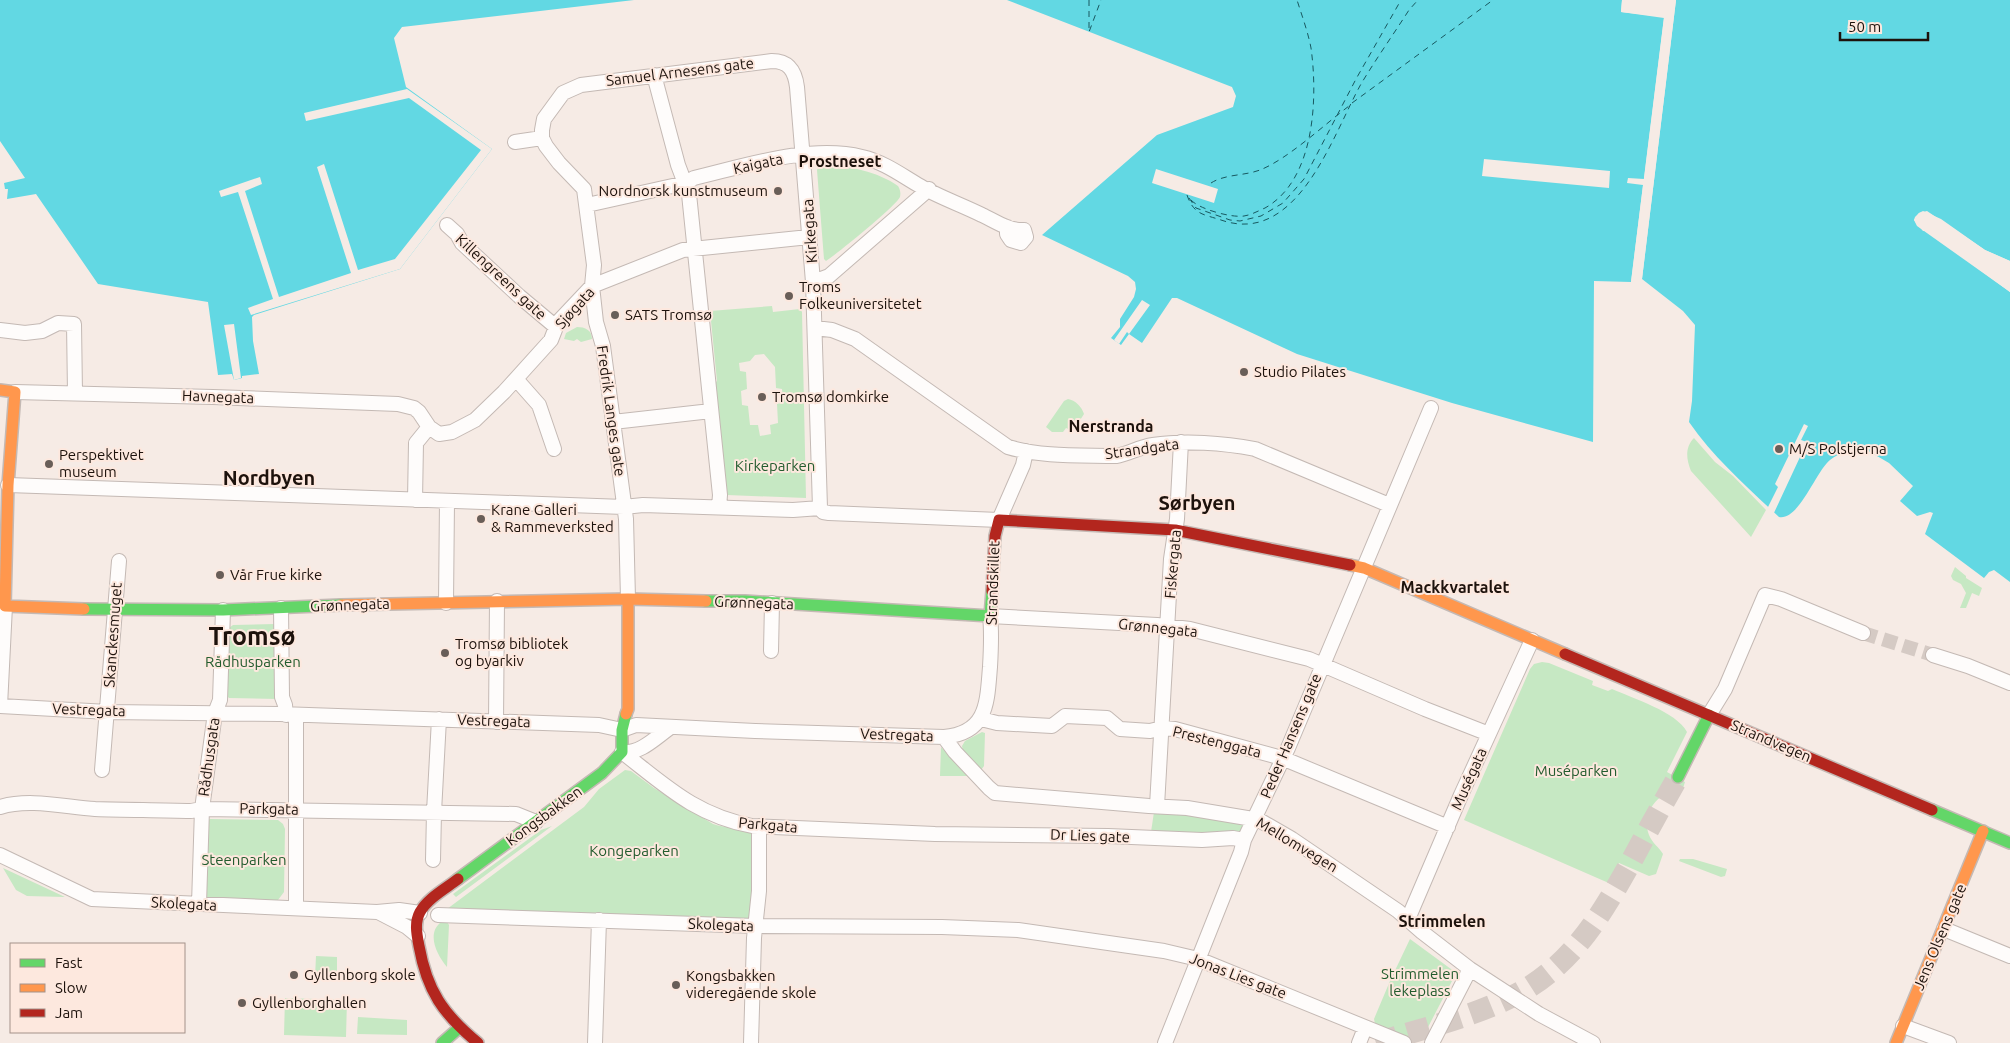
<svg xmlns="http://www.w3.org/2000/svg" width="2010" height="1043" viewBox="0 0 2010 1043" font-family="Ubuntu,sans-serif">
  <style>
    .green { fill: #c6e8c3; fill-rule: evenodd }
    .water { fill: #62d8e3 }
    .pier { fill: #f6ebe5 }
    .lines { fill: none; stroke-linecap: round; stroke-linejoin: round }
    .ferry { stroke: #185860; stroke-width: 1; stroke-dasharray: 6 5; stroke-linecap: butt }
    .street-tunnel { stroke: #d5cac4; stroke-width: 14; stroke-dasharray: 14 7; stroke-linecap: butt }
    .primary-tunnel { stroke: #d5cac4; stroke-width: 22; stroke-dasharray: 22 11; stroke-linecap: butt }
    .street-casing { stroke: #c4b9b4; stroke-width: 16 }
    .fast-casing { stroke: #c4b9b4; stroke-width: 14 }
    .slow-casing { stroke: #c4b9b4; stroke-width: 14 }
    .jam-casing { stroke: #c4b9b4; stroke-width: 14 }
    .street { stroke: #fefcfb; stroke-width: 14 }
    .fast { stroke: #63d668; stroke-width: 11 }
    .slow { stroke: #ff974d; stroke-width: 11 }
    .jam { stroke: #b3261e; stroke-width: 11 }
    .poi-dot { fill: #695e58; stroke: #fde8de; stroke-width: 2 }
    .labels { text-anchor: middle; stroke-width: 4; stroke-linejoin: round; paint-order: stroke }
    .street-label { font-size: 15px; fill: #1d120c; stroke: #fde8de }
    .poi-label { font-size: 15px; fill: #1d120c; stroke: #fde8de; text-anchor: start }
    .park-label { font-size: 15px; fill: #235c2e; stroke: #fde8de }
    .neighbourhood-label { font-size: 16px; font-weight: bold; fill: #1d120c; stroke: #fde8de }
    .district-label { font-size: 20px; font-weight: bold; fill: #1d120c; stroke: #fde8de }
    .town-label { font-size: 25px; font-weight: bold; fill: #1d120c; stroke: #fde8de }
  </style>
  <rect width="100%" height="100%" fill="#f6ebe5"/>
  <!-- green -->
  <path class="green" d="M825,164c25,3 52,7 73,22 2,3 3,7 2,11 -4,9 -63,57 -74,64l-2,-2 -7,-89 2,-4z
    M772,306l1,6 27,-3 2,3 4,186 -79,-3 -12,-112 2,-2 -7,-70zM764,354l11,13 1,21 6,1 1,13 -6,2 1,19 -8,2 1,9 -11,2 -2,-11h-8l-2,-19 -6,-1 -1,-14 6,-2 -1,-17 -6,-1 -1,-8 11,-2 5,-6z
    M577,327c8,0 15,3 15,12l-11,3 -4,-3 -3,2 -10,-2 2,-6z
    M1068,399c7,1 14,8 16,15l-11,17 -7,-3 -3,4h-11l-6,-5 18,-26z
    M1694,438l21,24 18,14 33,34 -15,27 -60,-66c-5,-12 -6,-24 3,-33z
    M1955,567l11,9v2l16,10 -3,8 -7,-3 -6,15h-6l6,-15 -5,-9 -8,-4 -2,-4z
    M275,624l2,75 -48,-1 -2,-2 2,-68 4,-3z
    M1542,662l7,1 44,18 -1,4 16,6 4,-2c20,9 65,23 75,43l-20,40 18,10 -2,6c-23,2 -43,24 -34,47 3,8 10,12 14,19l-7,20 -7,2 -30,-13 -8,21 -147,-64 66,-151 4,-5z
    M982,732l3,1 -1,33 -3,4 -18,-19 -1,-5 3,-5z
    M941,747l27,29h-28z
    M625,770l6,1 23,17 59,36c13,5 28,2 40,9l-1,85 -4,2 -301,-11 137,-102 15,-18z
    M1154,812h13l78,12 -1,5 -4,3 -16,-1 -8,1 -1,3 -64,-3z
    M210,819l68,1 5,4 2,5 -1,63 -6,8 -6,2 -66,-3 1,-78z
    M552,826l-96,71 -3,-3 88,-64z
    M1680,859h13l34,10 -2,7 -4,1 -42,-16z
    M3,868l62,29 -38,-1 -11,-6z
    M441,922h6l2,3 -2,42c-10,-12 -21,-33 -6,-45z
    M1410,939l45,33 -3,9 -26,50 -16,7 -22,-7 -13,-7 -1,-5 16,-38z
    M316,956l21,1v20h-22z
    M285,998l62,2 -1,37 -62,-2z
    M358,1017l49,3v15l-50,-1z"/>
  <!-- water -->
  <path class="water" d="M0,0h634l-232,27 -8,11 12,49 86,62 -92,120 -146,46 -2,2 1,24 6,33 -17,2v2l-8,2 -2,-6 -14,1 -10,-73 -110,-18 -62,-90 -29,5 1,-10h-3l-1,-6 21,-5 -25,-37z
    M1007,0h615l-1,12 43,5 -33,265 -37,-1 -1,161 -141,-39 -155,-49 -120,-56h-5l-30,45 -13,-9 -8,11 -10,-7 9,-11v-8l14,-22 2,-8 -1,-7 -7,-6 -86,-41 115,-100 76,-28 3,-11 -4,-9z
    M1676,0h334v261l-25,-11 -58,-39 -8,2 -5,7 9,11h4l83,61v290l-16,-12 -5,2 -5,6 -59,-44 8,-21 -3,-1 -13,4 -17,-15 13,-15 -24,-23 -31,-18c-9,5 -20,9 -28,15 -14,11 -31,61 -51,57 -32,-30 -65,-59 -90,-95l3,-21 3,-76 -12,-14 -41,-32z"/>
  <!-- pier -->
  <path class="pier" d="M1622,0h3l-1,10 40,5 2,2 -32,265h-3l12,-97 -16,-2 1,-5 16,1 20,-161 -43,-6z
    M1674,0h2l-34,279 -2,1z
    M407,89l85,60 -92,120 -149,46 -3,-7 25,-9 -35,-107 -17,5 -2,-6 41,-14 2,7 -17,7 34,106 72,-24 -34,-106 7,-3 34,106 37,-11 86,-109 -72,-52 -103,23 -2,-8z
    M1484,159l126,12 -1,17 -127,-12z
    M1156,169l62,20 -4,14 -62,-20z
    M1923,211l18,8 44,31 25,11v3l-8,-2 -18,-10 -57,-38 -7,1 -2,3 1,6 85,60 6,5v3l-93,-66 -3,-6 1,-3 4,-4z
    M1142,300l8,5 -21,29 -2,-2 -8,12 -5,-4z
    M234,324l7,54 -7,2 -10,-55z
    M1804,424l4,2 -7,14 6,2 -34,73 -6,-6 11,-22 -3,-3z"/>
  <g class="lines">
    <!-- ferry -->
    <path class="ferry" d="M1089,0v32l12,-32
      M1352,103l141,-103
      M1211,183c14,-9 33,-7 49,-13 28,-11 65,-46 89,-64
      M1187,195c7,20 16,19 34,25 77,27 112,-86 140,-136 15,-25 32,-49 48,-74l9,-10
      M1189,198l7,10 34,12 10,1 21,-5 22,-13 21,-24 52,-100 45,-79
      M1191,200c8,9 40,18 53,16 7,-1 14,-5 21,-8 50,-28 53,-110 46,-160 -3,-16 -9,-32 -14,-48"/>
    <!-- street-tunnel -->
    <path class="street-tunnel" d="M1863,633l70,22"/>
    <!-- primary-tunnel -->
    <path class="primary-tunnel" d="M1376,1043c42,-13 88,-24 129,-43 64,-29 94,-81 127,-140 15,-28 30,-55 46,-83"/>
    <!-- street casing -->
    <g class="street-casing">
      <path id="street" d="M654,75l24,90 11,29 31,301 -1,12
        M515,142l27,-4
        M587,205l99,-22 8,-5c51,-12 116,-34 168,-21 22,5 39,18 58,29 19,11 42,19 62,29 13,6 27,16 42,15l2,7 -5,6 -10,-3 -4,-6v-7
        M447,225l10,9 5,9 57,53 37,31
        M813,282l16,-6 100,-87
        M815,328l17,2 23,9 153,108c34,10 72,8 108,9 12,-2 23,-9 37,-11 31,-5 71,-2 102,4l134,56
        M0,330l25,3 17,-2 16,-8 16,1 1,69
        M516,379l23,26 15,44
        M15,392l198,5 185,7 16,4 5,4 10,15 10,7 13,-2 23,-12 29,-28 47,-52 7,-18 34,-36 91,-36 126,-13
        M613,422l98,-11
        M8,485l616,22 19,-2 150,5 27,-2 3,4 6,1 170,7 24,-55 3,-14
        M415,500l1,-57 13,-16
        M628,599l-2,-80 -23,-173 -7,-24 -4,-36 2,-21 -10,-76 -25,-26 -13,-17 -4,-8v-8l2,-11 19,-26 18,-8 191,-24c17,0 23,10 25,26l16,195 7,226
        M446,603l1,-102
        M0,606h5l-5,100
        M281,608l1,89 3,8 1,10
        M771,651l1,-48
        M1933,655l35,11 42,17
        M0,706l108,6 172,2 319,11 23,5 14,-5 119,6 189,6c44,-4 43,-35 46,-70 1,-17 2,-34 0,-51l167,9 33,4 119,30 116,50 64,25
        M1709,715l16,-26 40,-94 16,4 82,34
        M981,719l16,4 55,3 13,-10 42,2 13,11 30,2 12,-3 13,1 107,29 166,69
        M496,722l1,-121
        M944,737l11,15 34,36 6,5 154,13 38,2 72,12 33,19 106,72 24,21 48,37 69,45 54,29
        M622,752c44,34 73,63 130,74l183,8 173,2 94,4 31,-2 11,2
        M622,752c19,2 34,-15 49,-25
        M102,770l17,-209
        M1157,806l14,-247 6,-40 4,-77
        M0,807c29,-9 65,0 95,2 32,1 64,1 96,2l11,-2 314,5 20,8
        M0,855l92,44 285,13 22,-2 21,3
        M433,860l1,-48 5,-93
        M199,904l3,-95 13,-96 5,-13 3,-90
        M296,908v-192
        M378,912l29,15 11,9
        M438,915l317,11 187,1 76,3 146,21 34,8 206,84
        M1408,919l53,-124 71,-155
        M1944,929l66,27
        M1903,1026l46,17
        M595,1043l4,-123
        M751,1043l3,-105 5,-47v-65
        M1165,1043l76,-191 3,-12 44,-92 143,-340
        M1359,1043l6,-15
        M1432,1043l38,-74"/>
    </g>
    <!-- fast casing -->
    <g class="fast-casing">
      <path id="fast" d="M706,601h39l245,15 2,-25
        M84,609l139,1 118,-5
        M1678,777l31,-62
        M1932,810l78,33
        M458,879l144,-106 20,-21v-22l4,-16
        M442,1043l17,-15"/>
    </g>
    <!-- slow casing -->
    <g class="slow-casing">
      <path id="slow" d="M0,390l15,2 -7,93 -3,121 79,3
        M1350,565l14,3 201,86
        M341,605l287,-6 78,2
        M626,714l2,-5v-110
        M1896,1043l87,-212"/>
    </g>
    <!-- jam casing -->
    <g class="jam-casing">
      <path id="jam" d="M992,591l3,-55 4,-16 176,10 175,35
        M1565,654l367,156
        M458,879c-13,10 -30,19 -38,33 -6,11 -3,23 -1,34 8,45 24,68 59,97"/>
    </g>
    <!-- street -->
    <use href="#street" class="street"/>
    <!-- fast -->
    <use href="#fast" class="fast"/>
    <!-- slow -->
    <use href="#slow" class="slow"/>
    <!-- jam -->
    <use href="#jam" class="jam"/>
  </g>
  <!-- markers -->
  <g class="poi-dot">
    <circle cx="778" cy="191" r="5"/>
    <circle cx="789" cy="296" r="5"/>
    <circle cx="615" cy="315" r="5"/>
    <circle cx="1244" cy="372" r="5"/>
    <circle cx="762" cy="397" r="5"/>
    <circle cx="1779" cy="449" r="5"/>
    <circle cx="49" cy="464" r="5"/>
    <circle cx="481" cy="519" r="5"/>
    <circle cx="220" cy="575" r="5"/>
    <circle cx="445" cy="653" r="5"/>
    <circle cx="294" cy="975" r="5"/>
    <circle cx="676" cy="985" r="5"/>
    <circle cx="242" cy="1003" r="5"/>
  </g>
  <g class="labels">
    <!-- street labels -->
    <g class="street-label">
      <text transform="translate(680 72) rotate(-7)" y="5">Samuel Arnesens gate</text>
      <text transform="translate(758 164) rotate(-12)" y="5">Kaigata</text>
      <text transform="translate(810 231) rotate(-94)" y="5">Kirkegata</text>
      <text transform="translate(501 277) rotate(43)" y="5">Killengreens gate</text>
      <text transform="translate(575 308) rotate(-48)" y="5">Sjøgata</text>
      <text transform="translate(218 397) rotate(2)" y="5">Havnegata</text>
      <text transform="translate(611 411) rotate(82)" y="5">Fredrik Langes gate</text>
      <text transform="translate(1142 449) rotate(-8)" y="5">Strandgata</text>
      <text transform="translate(1173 564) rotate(-85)" y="5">Fiskergata</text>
      <text transform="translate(993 583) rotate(-88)" y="5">Strandskillet</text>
      <text transform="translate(754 603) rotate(2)" y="5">Grønnegata</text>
      <text transform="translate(350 605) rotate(-2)" y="5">Grønnegata</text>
      <text transform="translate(1158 628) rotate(6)" y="5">Grønnegata</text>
      <text transform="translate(113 635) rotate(-86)" y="5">Skanckesmuget</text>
      <text transform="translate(89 710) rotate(2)" y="5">Vestregata</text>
      <text transform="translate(494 721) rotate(2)" y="5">Vestregata</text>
      <text transform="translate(897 735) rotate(2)" y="5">Vestregata</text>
      <text transform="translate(1291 736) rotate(-67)" y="5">Peder Hansens gate</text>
      <text transform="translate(1771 741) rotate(23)" y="5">Strandvegen</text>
      <text transform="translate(1217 742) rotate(14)" y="5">Prestenggata</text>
      <text transform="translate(209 757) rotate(-82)" y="5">Rådhusgata</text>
      <text transform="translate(1469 779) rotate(-66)" y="5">Muségata</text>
      <text transform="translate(269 809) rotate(1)" y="5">Parkgata</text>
      <text transform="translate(544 816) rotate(-36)" y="5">Kongsbakken</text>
      <text transform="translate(768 825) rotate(5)" y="5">Parkgata</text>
      <text transform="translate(1090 836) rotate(2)" y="5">Dr Lies gate</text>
      <text transform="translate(1297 845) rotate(31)" y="5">Mellomvegen</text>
      <text transform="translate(184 904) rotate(3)" y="5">Skolegata</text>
      <text transform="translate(721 925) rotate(2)" y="5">Skolegata</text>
      <text transform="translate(1940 937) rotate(-67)" y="5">Jens Olsens gate</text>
      <text transform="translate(1238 976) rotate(21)" y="5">Jonas Lies gate</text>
    </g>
    <!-- poi labels -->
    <g class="poi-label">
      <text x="768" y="196" text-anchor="end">Nordnorsk kunstmuseum</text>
      <text x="799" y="292">Troms<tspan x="799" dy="17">Folkeuniversitetet</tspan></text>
      <text x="625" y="320">SATS Tromsø</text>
      <text x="1254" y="377">Studio Pilates</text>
      <text x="772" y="402">Tromsø domkirke</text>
      <text x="1789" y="454">M/S Polstjerna</text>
      <text x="59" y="460">Perspektivet<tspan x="59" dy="17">museum</tspan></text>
      <text x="491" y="515">Krane Galleri<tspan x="491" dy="17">&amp; Rammeverksted</tspan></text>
      <text x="230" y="580">Vår Frue kirke</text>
      <text x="455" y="649">Tromsø bibliotek<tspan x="455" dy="17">og byarkiv</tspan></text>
      <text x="304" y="980">Gyllenborg skole</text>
      <text x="686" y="981">Kongsbakken<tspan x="686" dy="17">videregående skole</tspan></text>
      <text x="252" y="1008">Gyllenborghallen</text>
    </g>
    <!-- park labels -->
    <g class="park-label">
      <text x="775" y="471">Kirkeparken</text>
      <text x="253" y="667">Rådhusparken</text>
      <text x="1576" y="776">Muséparken</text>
      <text x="634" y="856">Kongeparken</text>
      <text x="244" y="865">Steenparken</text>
      <text x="1420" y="979">Strimmelen<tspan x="1420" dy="17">lekeplass</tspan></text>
    </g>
    <!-- neighbourhood labels -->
    <g class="neighbourhood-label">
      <text x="840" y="167">Prostneset</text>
      <text x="1111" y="432">Nerstranda</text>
      <text x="1455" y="593">Mackkvartalet</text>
      <text x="1442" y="927">Strimmelen</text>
    </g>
    <!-- district labels -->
    <g class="district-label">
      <text x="269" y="485">Nordbyen</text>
      <text x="1197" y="510">Sørbyen</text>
    </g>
    <!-- town labels -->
    <g class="town-label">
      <text x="252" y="645">Tromsø</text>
    </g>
  </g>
  <!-- legend -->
  <rect x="10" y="943" width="175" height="90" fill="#fde8de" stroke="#a3928a"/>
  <rect x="20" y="959" width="25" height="8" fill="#63d668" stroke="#a3928a"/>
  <text x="55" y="968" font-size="15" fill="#1d120c">Fast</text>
  <rect x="20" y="984" width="25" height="8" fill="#ff974d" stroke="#a3928a"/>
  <text x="55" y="993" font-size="15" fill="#1d120c">Slow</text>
  <rect x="20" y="1009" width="25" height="8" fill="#b3261e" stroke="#a3928a"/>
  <text x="55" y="1018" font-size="15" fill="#1d120c">Jam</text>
  <!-- scale -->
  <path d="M1840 32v8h88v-8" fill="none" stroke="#1d120c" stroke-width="2.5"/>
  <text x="1848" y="32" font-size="15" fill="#1d120c" stroke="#fde8de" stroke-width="4" paint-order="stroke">50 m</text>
</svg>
